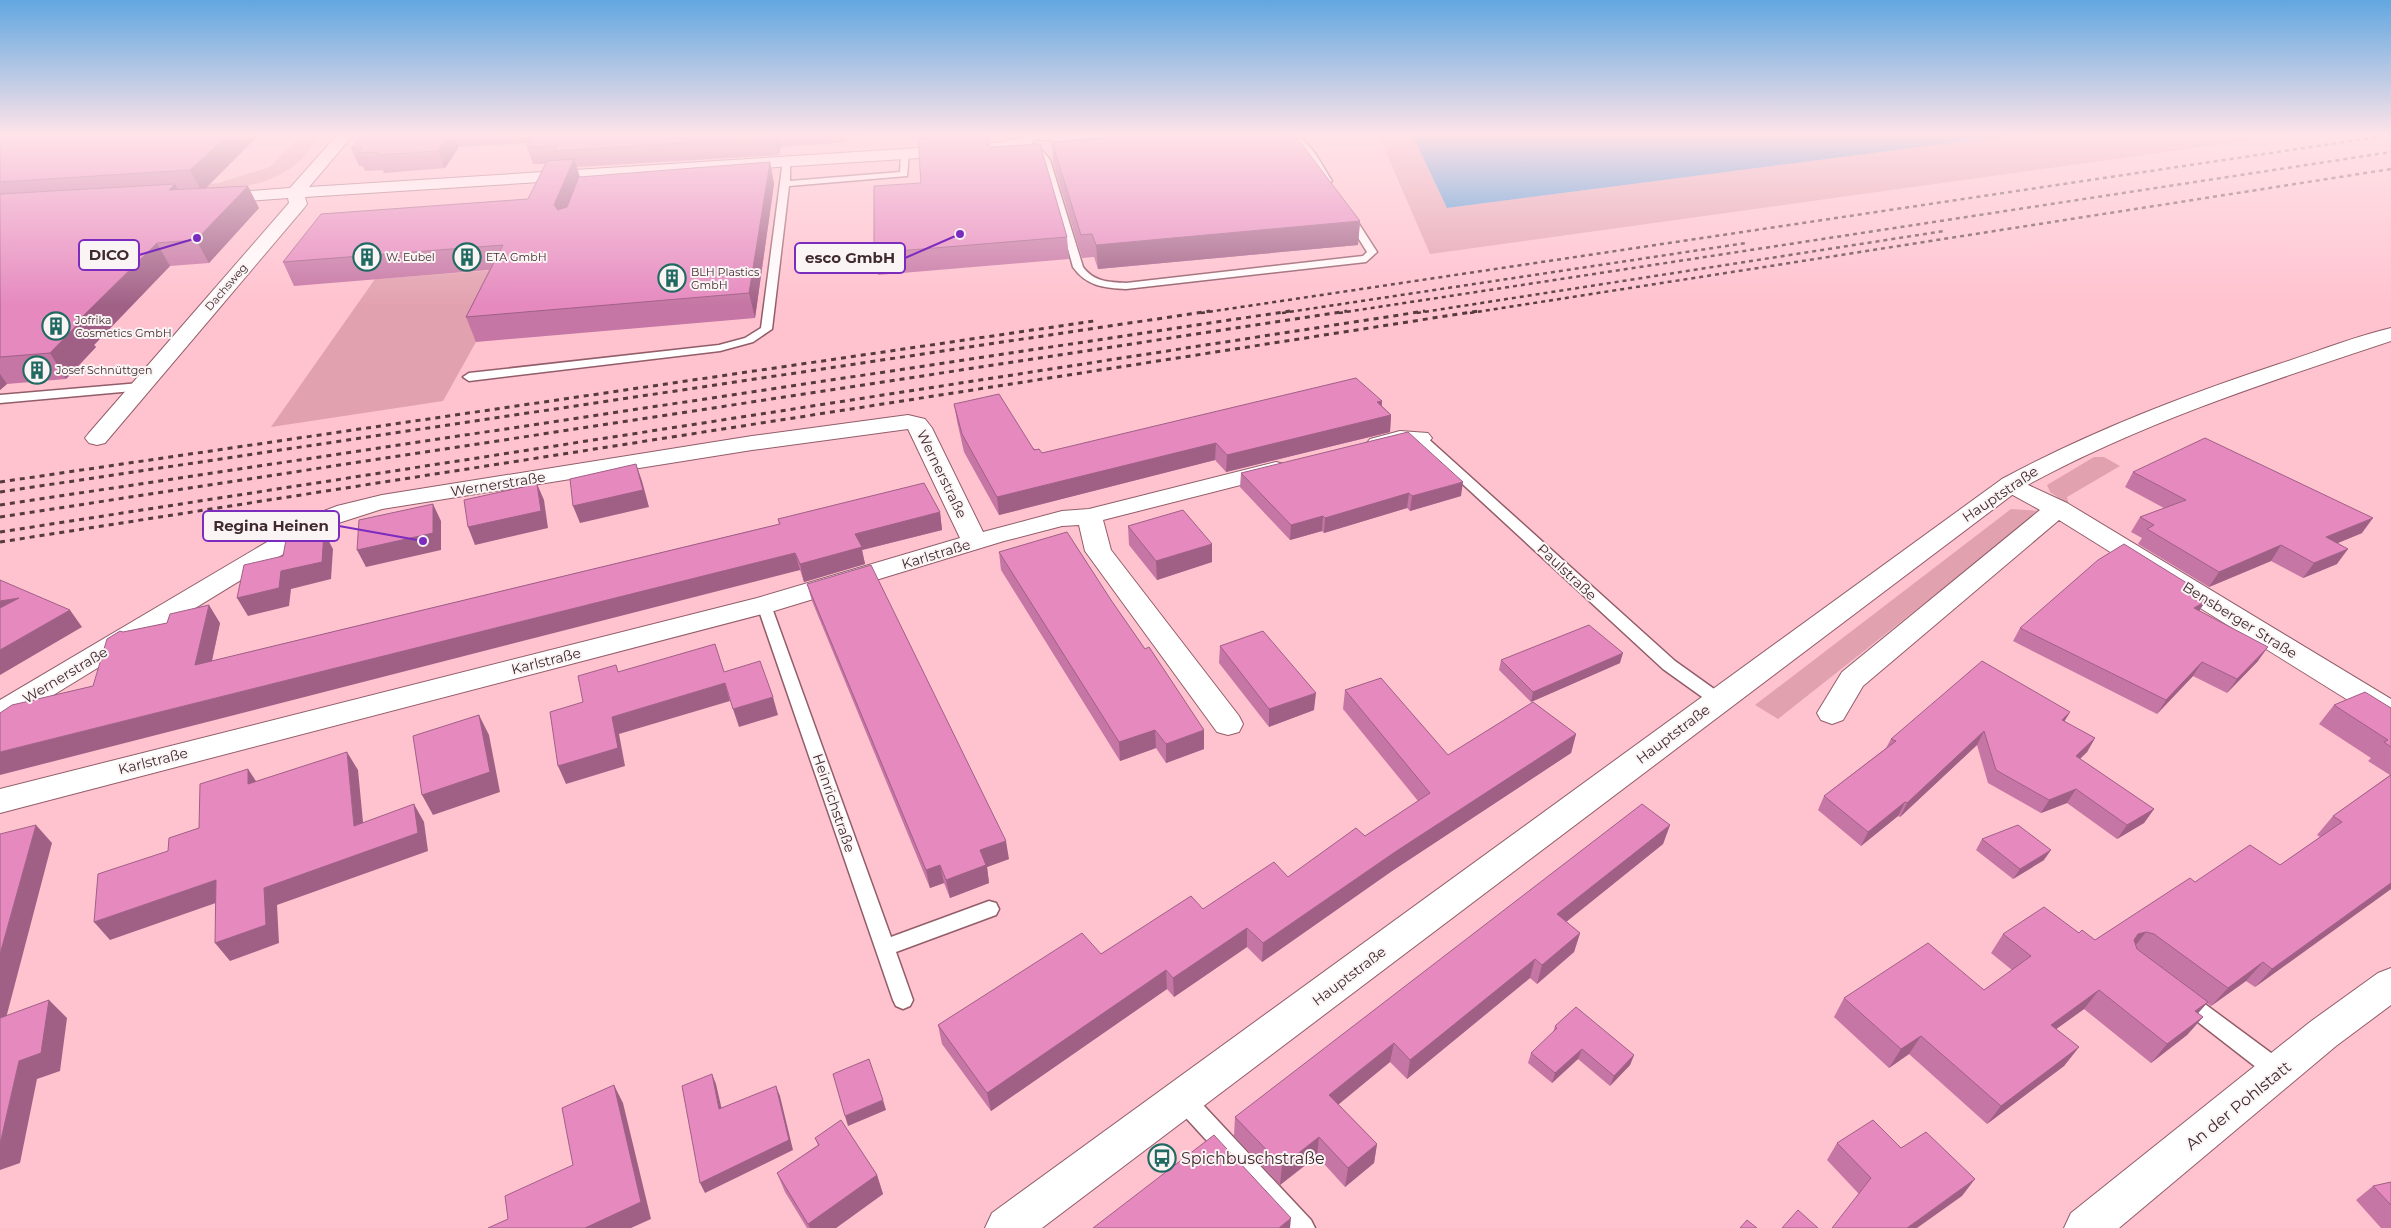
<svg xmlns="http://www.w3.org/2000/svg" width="2391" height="1228" viewBox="0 0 2391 1228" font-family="Montserrat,sans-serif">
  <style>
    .green { fill: #e2a1af }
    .water { fill: #3a93d5 }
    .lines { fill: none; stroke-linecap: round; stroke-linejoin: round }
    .service-casing { stroke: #925d69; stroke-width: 3 }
    .minor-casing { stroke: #925d69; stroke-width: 2 }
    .primary-casing { stroke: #925d69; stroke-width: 2 }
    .service { fill: #fff; fill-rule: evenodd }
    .minor { fill: #fff; fill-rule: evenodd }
    .primary { fill: #fff; fill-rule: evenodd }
    .rail-far1 { stroke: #553a3f; stroke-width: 2.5; stroke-dasharray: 4 4; stroke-linecap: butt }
    .rail { stroke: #553a3f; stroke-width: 3; stroke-dasharray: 5 5; stroke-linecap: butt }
    .wall { fill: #c576a4 }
    .shaded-wall { fill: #a06086 }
    .building { fill: #e589bf; stroke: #a06086 }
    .labels { text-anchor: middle; stroke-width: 4; stroke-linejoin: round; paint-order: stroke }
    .far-poi-label { font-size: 11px; fill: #412a2f; stroke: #fbf4f5; text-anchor: start }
    .far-street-label { font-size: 11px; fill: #412a2f; stroke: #fbf4f5 }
    .street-label { font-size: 14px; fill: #412a2f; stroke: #fbf4f5 }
    .near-street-label { font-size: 16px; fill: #412a2f; stroke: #fbf4f5 }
    .near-poi-label { font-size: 16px; fill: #412a2f; stroke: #fbf4f5; text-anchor: start }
    .leader { fill: none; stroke: #7b2cbf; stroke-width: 2 }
    .callout-dot { fill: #7b2cbf; stroke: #fbf4f5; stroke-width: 2 }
    .callout { fill: #fbf4f5; stroke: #7b2cbf; stroke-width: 2 }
    .callout-label { font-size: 15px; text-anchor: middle; font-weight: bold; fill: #412a2f }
  </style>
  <rect width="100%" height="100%" fill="#ffc2cf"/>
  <!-- green -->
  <path class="green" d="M1378,134h34l35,74 573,-74h276l-866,120z
    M322,135c-8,10 -16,21 -26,29 -36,30 -88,25 -131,23l53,-4 52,-16 29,-30z
    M511,269l-35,73 -33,59 -172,26 104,-148z
    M2094,457h10l16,9 -53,31 2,8 -19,-13 -3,-7z
    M2011,509l30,2 -263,208 -23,-14z"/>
  <!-- water -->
  <path class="water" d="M1412,134h608l-573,74z"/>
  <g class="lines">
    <!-- service casing -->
    <g class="service-casing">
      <path id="service" d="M1033,134h118l-4,3 -87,4 -30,-2 -1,-2z
        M1285,134c24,0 35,29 47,47l-2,2h-6l-21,-34z
        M1023,141c11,-1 21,11 27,19l33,107c11,15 26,15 43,16l237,-27 4,-4 -23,-37 5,-3 3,1 25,39 -11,10 -240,27c-22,-1 -40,-3 -53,-22l-27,-98 -8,-13 -15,-11z
        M905,151l4,3 -2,22 -118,10 -17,143 -19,13 -33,9 -251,30 -6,-4 6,-4 250,-28 26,-7 16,-10 22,-168 7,2v19l110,-9 1,-18z
        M140,383l6,4 -2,3 -144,13v-8z
        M1420,434l4,1 251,226 49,35 2,4 -2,4h-12l-49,-35 -247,-228 -2,-3 2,-3z
        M764,600l7,5 120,332 98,-36 7,2 3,6 -3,6 -100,37 17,48 -3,6 -7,3 -7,-3 -3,-6 -136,-395z
        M2183,990l7,3 96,71 3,7 -3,7 -8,3 -8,-3 -94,-73 -3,-6 3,-6z
        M1183,1089l8,3 120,128 4,8h-28l-112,-122 -3,-7 3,-7z"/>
    </g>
    <!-- minor casing -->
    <g class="minor-casing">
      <path id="minor" d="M338,134h16l-45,53 688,-44c17,-3 28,-10 46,-9l-14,11 -32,8 -692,44 2,7 -3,4 -199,235 -8,2 -8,-2 -4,-5 4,-5 200,-230 -1,-5 -71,5 -6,-1 -2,-4 2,-4 79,-6z
        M908,415l17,4 7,9 51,104 79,-21 27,-2 187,-47 8,2 4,5 -4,5 -181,46 8,30 128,166 4,8 -4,8 -11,3 -11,-3 -132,-181 -6,-26 -17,1 -58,15 -230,70 -774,202v-24l757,-191 203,-60 -52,-109 -156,21 -370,59 -53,17 -318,195 -11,4v-25l311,-184 26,-10 45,-11 370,-59z
        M1400,431l28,2 4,5 -4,5c-9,2 -16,1 -25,2 -12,1 -21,7 -33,4l-4,-5 4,-5z
        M2011,477l56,26 324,196v25l-11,-4 -321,-200 -196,166 -20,34 -11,4 -11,-4 -4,-7 25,-41 198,-162 -38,-21 -3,-5 3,-5z
        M2391,968v37l-55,41 -217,182h-55l7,-15 239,-191 68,-49z"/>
    </g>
    <!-- primary casing -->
    <g class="primary-casing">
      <path id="primary" d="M2391,328v13c-127,42 -253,83 -371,148l-978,739h-57l7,-15 1010,-734c89,-48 181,-83 277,-115 37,-12 74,-27 112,-36z"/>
    </g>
    <!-- service -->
    <use href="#service" class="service"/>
    <!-- minor -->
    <use href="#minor" class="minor"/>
    <!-- primary -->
    <use href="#primary" class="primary"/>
    <!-- rail-far1 -->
    <path class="rail-far1" d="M1201,313l1190,-178
      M1282,313l464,-70
      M1339,313l1052,-161
      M1417,313l527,-82
      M1470,313l921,-144"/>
    <!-- rail -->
    <path class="rail" d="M0,482l1094,-161
      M0,492l1210,-181
      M0,505l1290,-194
      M0,517l1347,-206
      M0,532l1425,-221
      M0,542l1478,-231"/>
  </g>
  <!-- wall -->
  <path class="wall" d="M0,134h260l-55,54 54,20 -50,55 -39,3 -76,79 2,2 -30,32 -59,5 -7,6z
    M364,134h535l-52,3v5l-67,5 -1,8 -202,12 3,10 190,-15 4,22 -19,134 -279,24 -10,-25 23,-47 -195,16 -11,-24 245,-63 18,-35h-13l-6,-17 2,-4 -70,4 -14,21 -61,5 -1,-3 -18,1 -2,-5h-4l-8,-18z
    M918,134h68l4,13 77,90 2,22 -191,16 -4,-22 47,-70z
    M1103,134h191l66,87 -2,24 -260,24 -4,-12 -12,1 -29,-95 -1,-21 51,-5z
    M1382,401v5l9,9 -1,17 -164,40 -11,-12 -216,55 -35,-63 -7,-31 -3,-17 88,49z
    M2133,472l229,61 -24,10 -1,21 -34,14 -32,-17 -62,26 -71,-43 4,-6 -11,-6 9,-15 24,-9 -39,-21z
    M1241,473l220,23 -51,15 -3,-3 -83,25 -2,-2 -32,9 -50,-53z
    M940,512l2,18 -80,20 3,14 -61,18 -4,-12 -707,116 30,-54 44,-9h53l-8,38 567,-137 -1,-5z
    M1128,526l84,18v18l-55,18 -28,-35z
    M999,552l205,197 -38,14 -10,-15 -36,13 -119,-191z
    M807,584l202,275 -22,8 2,16 -39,15 -6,-15 -14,5 -118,-287z
    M2186,591l13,19 59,51 -31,32 -34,-17 -36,38 -144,-73 7,-13z
    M1220,646l94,64 -45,17 -50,-64z
    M1501,660l119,3 -89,39 -32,-32z
    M1345,690l103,65 128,-21 -5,19 -179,118 -130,91 -15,-15 -73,50 -7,-8 -176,122 -49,-67 -4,-19 265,-116 85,-32 77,-41 53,-35 -75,-92z
    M2334,705l57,3v181l-136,98 -9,-6 -35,25 -4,-3 -9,10 5,4 -16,18 -36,28 -67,-54 -28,20 23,18 -15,19 -77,58 -78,-70 -20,14 -55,-51 10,-19 140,-8 28,-20 -21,-17 12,-19 76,-1 16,7 100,-58 85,-17 40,-28 -3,-2 16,-19 57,-41 -22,-14 3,-3 -52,-34z
    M2070,712l-6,10 31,16 -8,14 -7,7 74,50 -10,14 -27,16 -50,-36 -26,10 -53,-30 -11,-38 -77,72 -2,-1 -37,30 -43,-36 6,-14 62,-48 5,-9z
    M1670,825l-7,19 -97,78 14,11 -6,19 -37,32 -7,-6 -123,101 -17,-17 -52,42 39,40 -3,19 -29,24 -28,-31 -37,29 -46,-49 1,-19z
    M1982,839l62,21 -31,19 -37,-29z
    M1555,1026l79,29 -4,10 -20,21 -32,-27 -26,24 -24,-20 3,-10 22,-20z
    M815,1138l62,37 6,19 -47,34h-29l-22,-36 -8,-19 41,-28z
    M1837,1143l64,5 61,48 -103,-2 -32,-34z
    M2391,1182v46h-10l-25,-28 17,-14z"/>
  <!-- shaded-wall -->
  <path class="shaded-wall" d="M229,134h31l-58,58 -12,-22z
    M449,134h5l5,13 -14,21 -7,-17z
    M775,134h2l3,13 -1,8 -4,-18z
    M574,159l7,22 -20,47 -7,-23z
    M770,162l4,22 -19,134 -6,-25z
    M175,184l12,22 -18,-16z
    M248,186l11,22 -50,55 -13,-23z
    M1360,221l-2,24 -260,24 -2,-24z
    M157,243l13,23 -76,79 2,2 -30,32 -16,-26 26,-30z
    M0,374l7,10 -7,6z
    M1382,401l-2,16 11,-2 -1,17 -164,40 1,-17z
    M1216,443l-1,17 -216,55 -2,-18z
    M636,464l6,17 7,26 -69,16 -7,-17z
    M1463,482l-2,14 -51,15 2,-15z
    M537,484l7,16 4,28 -73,17 -7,-18z
    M1409,493l-2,15 -83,25 1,-15z
    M433,504l8,17v29l-75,17 -9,-17z
    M940,512l2,18 -80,20 3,14 -61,18 -4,-18 55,-30z
    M1323,516l-1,15 -32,9 1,-15z
    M2373,518l-11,15 -46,19 10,-15z
    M324,532l9,17 -2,30 -40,10 -2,17 -41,10 -11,-18 44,-27z
    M1212,544v18l-55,18 -1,-19z
    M2281,545l-10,16 -62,26 10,-15z
    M2348,549l-11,15 -34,14 11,-15z
    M795,553l5,17 -800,205v-23z
    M2190,585l-9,13 1,-10z
    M19,598l-19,22v-19z
    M2206,601l-9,13 -3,-6z
    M209,605l11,18 -13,60 -12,-18z
    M70,610l12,17 -82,48v-25z
    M2268,647l-10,14 -31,32 10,-14z
    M1623,653l-3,10 -89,39 2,-10z
    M2202,662l-9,14 -36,38 9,-14z
    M725,683l5,18 -111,33 6,32 -59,18 -8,-18 54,-49z
    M1316,693l-2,17 -45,17v-18z
    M773,697l5,18 -39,12 -6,-18z
    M2070,712l-8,13v-5z
    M479,715l10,20 11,57 -67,23 -11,-20z
    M1155,730l1,18 -36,13 -1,-19z
    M1204,730v19l-38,14v-19z
    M1984,731l-7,14 -77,72 7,-14z
    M1576,734l-5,19 -179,118 -130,91 1,-19 132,-91z
    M2095,738l-8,14 -19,18 8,-14z
    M347,752l11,18 7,73 -11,-17z
    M248,769l12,18 -12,-3z
    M2076,789l-9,14 -26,10 8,-13z
    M1905,802l-7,14 -37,30 7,-14z
    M414,804l10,18 4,29 -151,54 2,38 -49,18 -15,-18 49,-55z
    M2154,809l-10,14 -27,16 10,-14z
    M36,825l16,18 -52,198v-87z
    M1670,825l-7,19 -112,90 6,-20z
    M1006,841l3,18 -22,8 2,16 -39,15 -4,-18 34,-30z
    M2051,850l-7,10 -31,19 7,-10z
    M940,865l4,18 -14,5 -4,-18z
    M216,880l14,18 -120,42 -16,-18z
    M2391,883v6l-136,98 17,-18z
    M1247,928v19l-73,50 -1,-19z
    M2146,932l-14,18 -9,2 15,-18z
    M1580,933l-6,19 -37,32 5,-19z
    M1535,959l-5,19 -123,101 3,-19z
    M2263,962l-17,19 -35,25 17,-18z
    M1166,970l1,19 -176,122 -4,-18z
    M2099,990l-15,19 -47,34 14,-18z
    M49,1000l18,18 -7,53 -23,8 -17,84 -20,7v-26l19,-83z
    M2208,1002l-16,18 3,-9z
    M2203,1017l-16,18 -36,28 16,-19z
    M1921,1036l-12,18 -20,14 12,-19z
    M1394,1043l-4,19 -63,52 2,-19z
    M2079,1047l-15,19 -77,58 14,-18z
    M1582,1049l-4,10 -26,24 3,-10z
    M1634,1055l-4,10 -20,21 4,-10z
    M712,1074l4,10 8,35 -5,-10z
    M614,1085l9,18 28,116 -20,9h-46z
    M776,1086l4,10 13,54 -88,43 -5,-10z
    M883,1100l3,10 -38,16 -3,-10z
    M1319,1137l-2,19 -37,29 2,-19z
    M1377,1144l-3,19 -29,24 3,-19z
    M877,1175l6,19 -47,34h-26l-2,-4z
    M1975,1179l-13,17 -45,32h-10z
    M1291,1218l-1,10h-11z"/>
  <!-- building -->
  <path class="building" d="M0,134h229l-39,36 -190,12z
    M364,134h85l-11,17 -61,4 1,-3 -20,1 4,-5h-11z
    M534,134h241v3l-220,14 3,-6 -31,2z
    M1107,134h187l66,87 -264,24 -4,-11 -11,1 -29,-93 56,-5z
    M987,135l3,12 50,-3 27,93 -193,16v-67l47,-3 -3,-44z
    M574,159l-20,46 4,5 9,-3 12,-30 191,-15 -21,131 -283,24 37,-72 -220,17 38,-48 207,-15 19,-38z
    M175,184l-6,6 79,-4 -52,54 -39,3 -81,80 4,-1 -30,31 -50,4v-163z
    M1356,378l26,23 -5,1 14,13 -164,40 -11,-12 -219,54 -35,-63 -8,-30 45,-10 35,56 5,-1 3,4z
    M1408,432l55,50 -51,14 -3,-3 -84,25 -2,-2 -32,9 -50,-52z
    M2205,438l168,80 -47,19 22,12 -34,14 -33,-18 -62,27 -72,-43 7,-4 -14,-8 46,-17 -53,-28z
    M636,464l7,26 -70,16 -3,-27z
    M924,483l16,29 -85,22 7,13 -62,17 -5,-11 -795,199v-39l12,-8 81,-19 14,-47 13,-8 3,1 44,-9 3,-9 39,-9 -14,60 585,-141 -2,-5z
    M537,484l4,27 -73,16 -4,-27z
    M433,504v29l-76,17 2,-30z
    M1183,510l29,34 -56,17 -28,-35z
    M324,532l-2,30 -41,9 -2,17 -42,10 7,-33 39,-9 3,-16z
    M1067,532l44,68 34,49 4,-2 55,83 -38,14 -11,-14 -36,12 -120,-190z
    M2124,544l66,41 -8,3 24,13 -12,7 74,39 -31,32 -35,-17 -36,38 -146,-72 78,-68z
    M871,565l135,276 -26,9 6,15 -40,15 -6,-15 -14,5 -119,-286z
    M0,580l70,30 -70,40v-42l19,-10 -19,3z
    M1589,625l34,28 -90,39 -32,-32z
    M1263,631l53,62 -47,16 -49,-63z
    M715,644l9,28 36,-11 13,36 -40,12 -8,-26 -113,34 6,31 -60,18 -8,-54 33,-10 -5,-26 38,-11 2,7z
    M1982,661l88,51 -8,8 33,18 -19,18 78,53 -27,16 -51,-36 -27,11 -53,-30 -12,-39 -77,72 -2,-1 -37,30 -44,-36 72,-55 -5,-2z
    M1381,678l67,77 85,-53 43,32 -181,118 -132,91 -16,-15 -74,50 -7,-8 -179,123 -49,-68 144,-92 19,21 90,-58 12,13 71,-47 14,15 68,-49 9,8 65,-43 -85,-103z
    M2365,692l26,16v39l-7,-5 4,-2 -54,-35z
    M479,715l11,57 -68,23 -9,-59z
    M347,752l7,74 60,-22 4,29 -154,55 2,37 -51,18 1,-63 -122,42 4,-48 70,-23 1,-13 30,-10 1,-44 48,-15v15z
    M2391,775v108l-119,86 -9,-7 -35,26 -74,-54 -8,-2 -8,2 -4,6 3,9 71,53 -13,9 8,6 -36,27 -68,-54 -48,35 28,22 -78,59 -80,-70 -20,13 -57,-51 84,-55 56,47 47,-34 -28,-22 41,-27 35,26 3,-3 13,10 95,-62 5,4 55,-37 30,20 62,-43 -9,-6z
    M1642,804l28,21 -113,89 23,19 -38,32 -7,-6 -125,101 -16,-17 -65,52 48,49 -29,24 -29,-31 -37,29 -47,-49z
    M36,825l-36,129v-120z
    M2018,825l33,25 -31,19 -38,-30z
    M49,1000l-8,53 -22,8 -19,83v-126z
    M1576,1007l58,48 -20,21 -32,-27 -27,24 -24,-20 26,-25 -2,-2z
    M869,1059l14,41 -38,16 -12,-42z
    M712,1074l7,35 57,-23 13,54 -89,43 -18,-97z
    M614,1085l27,117 -56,26h-97l20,-9 -3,-23 68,-31 -11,-57z
    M841,1120l36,55 -69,49 -31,-51 42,-28 -4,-7z
    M1873,1120l28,28 25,-16 49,47 -68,49h-75l39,-50 -34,-35z
    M1214,1135l77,83 -12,10h-186z
    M2391,1182v23l-18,-19z
    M1798,1210l20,18h-36z
    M1747,1220l10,8h-17z"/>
  <!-- sky -->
  <linearGradient id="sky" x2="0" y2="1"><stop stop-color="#62a7e0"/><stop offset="0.44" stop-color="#ffe4e9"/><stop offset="1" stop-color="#ffe4e9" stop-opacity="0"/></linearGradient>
  <rect width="2391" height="306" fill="url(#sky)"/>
  <!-- icons -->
  <defs>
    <g id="building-ring" transform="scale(1.4375)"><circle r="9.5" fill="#fbf4f5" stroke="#216a62" stroke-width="1.5"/><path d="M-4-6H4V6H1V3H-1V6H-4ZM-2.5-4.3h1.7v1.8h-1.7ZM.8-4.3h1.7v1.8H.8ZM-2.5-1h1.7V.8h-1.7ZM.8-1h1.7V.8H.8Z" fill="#216a62"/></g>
    <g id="bus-ring" transform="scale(1.4375)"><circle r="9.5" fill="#fbf4f5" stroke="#216a62" stroke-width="1.5"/><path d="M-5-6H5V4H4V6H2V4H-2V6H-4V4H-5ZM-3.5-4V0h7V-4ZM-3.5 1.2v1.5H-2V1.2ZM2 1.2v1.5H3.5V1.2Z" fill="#216a62"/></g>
  </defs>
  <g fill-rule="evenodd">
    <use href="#building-ring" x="367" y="257"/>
    <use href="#building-ring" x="467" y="257"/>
    <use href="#building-ring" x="672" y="278"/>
    <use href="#building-ring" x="56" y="326"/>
    <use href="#building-ring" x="37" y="370"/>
    <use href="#bus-ring" x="1162" y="1158"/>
  </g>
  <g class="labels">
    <!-- far-poi labels -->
    <g class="far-poi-label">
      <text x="386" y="261">W. Eubel</text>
      <text x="486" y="261">ETA GmbH</text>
      <text x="691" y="276">BLH Plastics<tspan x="691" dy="13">GmbH</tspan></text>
      <text x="75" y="324">Jofrika<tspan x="75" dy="13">Cosmetics GmbH</tspan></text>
      <text x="56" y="374">Josef Schnüttgen</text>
    </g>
    <!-- far-street labels -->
    <g class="far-street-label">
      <text transform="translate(226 287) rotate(-49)" y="4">Dachsweg</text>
    </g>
    <!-- street labels -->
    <g class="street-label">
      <text transform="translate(942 474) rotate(64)" y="5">Wernerstraße</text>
      <text transform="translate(498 484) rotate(-9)" y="5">Wernerstraße</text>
      <text transform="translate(2000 494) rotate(-34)" y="5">Hauptstraße</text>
      <text transform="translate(936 554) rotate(-17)" y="5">Karlstraße</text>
      <text transform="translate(1567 572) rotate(43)" y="5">Paulstraße</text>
      <text transform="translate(2240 620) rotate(32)" y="5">Bensberger Straße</text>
      <text transform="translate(546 661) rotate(-14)" y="5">Karlstraße</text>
      <text transform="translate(65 675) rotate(-31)" y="5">Wernerstraße</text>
      <text transform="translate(1673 734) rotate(-37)" y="5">Hauptstraße</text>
      <text transform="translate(153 761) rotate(-14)" y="5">Karlstraße</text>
      <text transform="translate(834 803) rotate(71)" y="5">Heinrichstraße</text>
      <text transform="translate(1349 976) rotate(-37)" y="5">Hauptstraße</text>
    </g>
    <!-- near-street labels -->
    <g class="near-street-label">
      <text transform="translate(2238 1105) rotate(-39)" y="6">An der Pohlstatt</text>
    </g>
    <!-- near-poi labels -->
    <g class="near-poi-label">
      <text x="1181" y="1164">Spichbuschstraße</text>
    </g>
  </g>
  <!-- callouts -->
  <path class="leader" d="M197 238L139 255M960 234L905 258M423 541L339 526"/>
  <g class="callout-dot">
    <circle cx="197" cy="238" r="5"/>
    <circle cx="960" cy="234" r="5"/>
    <circle cx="423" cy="541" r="5"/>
  </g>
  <g class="callout">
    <rect x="79" y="240" width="60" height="30" rx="5"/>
    <rect x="795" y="243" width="110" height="30" rx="5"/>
    <rect x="203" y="511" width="136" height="30" rx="5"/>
  </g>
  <g class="callout-label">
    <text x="109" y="260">DICO</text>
    <text x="850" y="263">esco GmbH</text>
    <text x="271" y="531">Regina Heinen</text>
  </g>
</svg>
